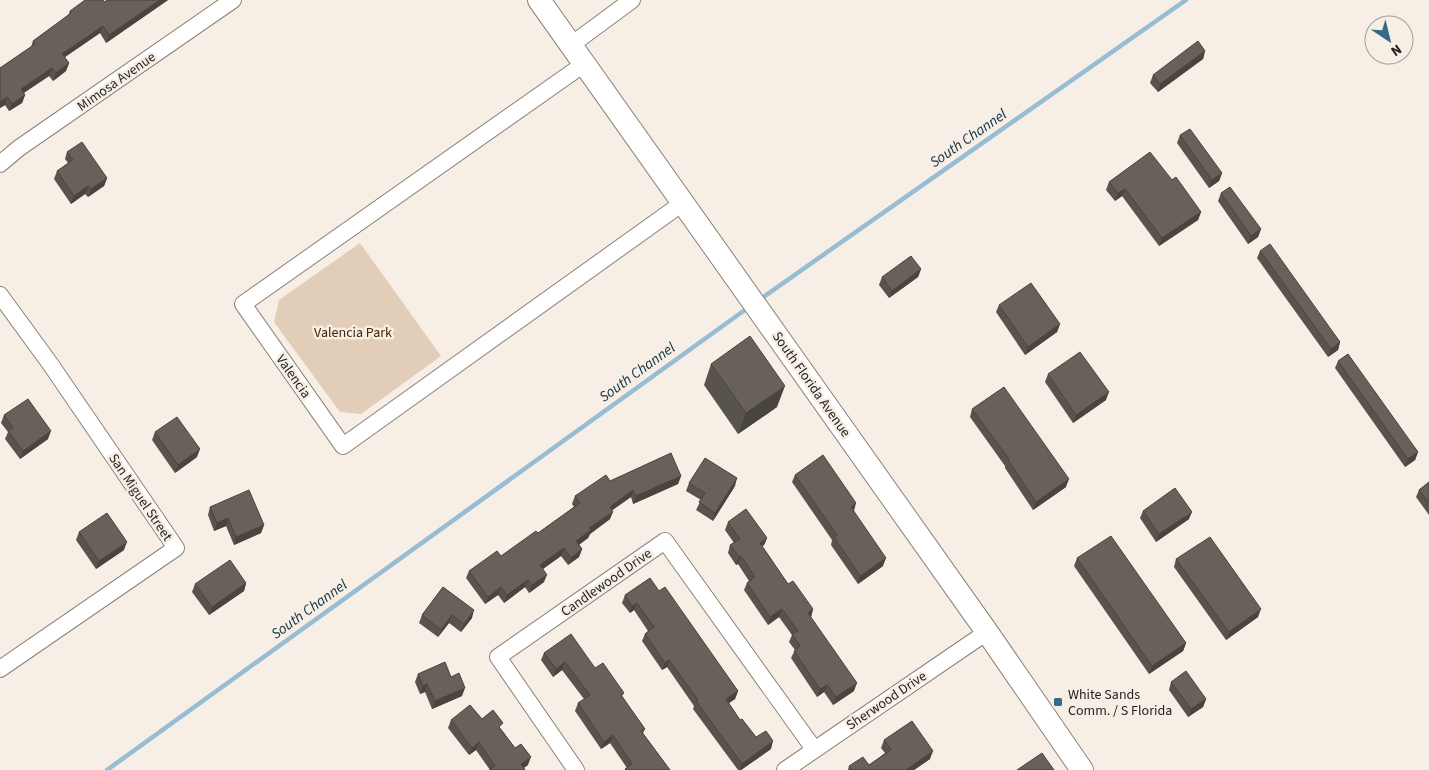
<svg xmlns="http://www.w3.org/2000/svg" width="1429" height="770" viewBox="0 0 1429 770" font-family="'Source Sans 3',sans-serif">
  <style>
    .green { fill: #e1cdb8 }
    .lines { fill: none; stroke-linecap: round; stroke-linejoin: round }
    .stream { stroke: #96bdd3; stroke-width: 4.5 }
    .minor-casing { stroke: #8b837b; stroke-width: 18 }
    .secondary-casing { stroke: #8b837b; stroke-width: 24 }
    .minor { stroke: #fff; stroke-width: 16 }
    .secondary { stroke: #fff; stroke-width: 22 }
    .wall { fill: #59534d }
    .shaded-wall { fill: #49443e }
    .building { fill: #686159; stroke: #49443e }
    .poi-dot { fill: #356b86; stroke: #f7eee5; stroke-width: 2 }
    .labels { text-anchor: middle; stroke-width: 5; stroke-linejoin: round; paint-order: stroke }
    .street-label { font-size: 14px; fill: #221f1c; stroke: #f7eee5 }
    .park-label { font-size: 14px; fill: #432700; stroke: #f7eee5 }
    .poi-label { font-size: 14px; fill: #221f1c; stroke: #f7eee5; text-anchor: start }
    .water-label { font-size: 15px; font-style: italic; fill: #0f3141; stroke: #f7eee5 }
  </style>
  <rect width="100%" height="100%" fill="#f7eee5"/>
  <!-- green -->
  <path class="green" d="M360,243l81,113 -80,58 -21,-2 -66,-90 5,-22z"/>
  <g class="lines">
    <!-- stream -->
    <path class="stream" d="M759,300l427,-300
      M107,770l642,-463"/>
    <!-- minor casing -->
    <g class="minor-casing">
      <path id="minor" d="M571,45l61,-45
        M584,64l-341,240 100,142 341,-244
        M0,164l19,-16 214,-148
        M0,295l51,70 125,183 -176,121
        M576,770l-78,-113 167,-116 149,208
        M785,770l202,-138"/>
    </g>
    <!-- secondary casing -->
    <g class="secondary-casing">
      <path id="secondary" d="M539,0l448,632 95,138"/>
    </g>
    <!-- minor -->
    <use href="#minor" class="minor"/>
    <!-- secondary -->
    <use href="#secondary" class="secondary"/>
  </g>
  <!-- wall -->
  <path class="wall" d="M168,0l-62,43 -6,-10 -35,24 4,6 -3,8 -13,10 -4,-5 -26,17 2,2 -3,8 -13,8 -4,-6 -5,3v-40l31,-21 2,-6 35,-25 2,-5 34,-9z
    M1205,51l-2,8 -45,33 -8,-9 3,-8z
    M1180,135l42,38 -3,8 -10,7 -32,-45z
    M67,152l40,26 -3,8 -16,11 -3,-3 -14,10 -17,-25 3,-8 11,-8 -3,-4z
    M1172,180l29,32 -3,8 -39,26 -37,-50 -7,5 -9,-11 3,-8z
    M1221,193l40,36 -3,8 -10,7 -30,-43z
    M1260,251l80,91 -2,8 -10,7 -71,-99z
    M921,269l-3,8 -29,21 -10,-13 3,-8z
    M999,305l61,19 -3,8 -32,23 -29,-43z
    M1338,361l80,91 -3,8 -10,7 -70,-99z
    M711,364l66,43 -39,27 -34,-49z
    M1048,374l58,26 -33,23 -28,-41z
    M972,409l94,78 -33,23 -28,-42v-2l-35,-49z
    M4,415l44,24 -28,20 -15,-20 3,-7 -7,-9z
    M155,432l42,25 -22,16 -23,-33z
    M795,475l59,36 29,55 -25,18 -27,-39 1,-5 -40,-58z
    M681,476l-3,8 -45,20 -2,-7 -19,13 -2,9 -20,15 -2,4 -9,7 3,4 -3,8 -11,8 -7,-9 -18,13 1,13 -15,11 -4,-6 -21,16 -6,-8 -13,9 -19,-26 3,-7 32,-15 37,-23 36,-26 -2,-3 3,-8 35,-15z
    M1429,482v33l-13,-18 3,-7z
    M689,483l46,3 -22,35 -17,-11 5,-10 -15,-9z
    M210,507l54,18 -3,8 -27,12 -8,-19 -12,5 -6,-16z
    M1143,511l46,8 -33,23 -16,-24z
    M728,522l39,16 -3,7 -2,1 26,38 25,25 -2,8 43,74 -21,14 -9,-13 -7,5 -26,-39 4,-8 -6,-8 3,-7 -13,-18 -11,8 -24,-35 3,-7 2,-2 -11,-17 -2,1 -8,-12 2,-8 4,-2 -9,-13z
    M79,532l45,18 -28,19 -20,-29z
    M1077,558l109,85 -3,8 -34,23 -75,-108z
    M1176,559l82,58 -32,23 -52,-73z
    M246,583l-2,8 -35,24 -17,-23 3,-8z
    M443,587l29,31 -11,14 -12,-9 -11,14 -19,-14 3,-8z
    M659,591l79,100 -3,8 -6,4 11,17 16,17 15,12 -30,21h-3l-45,-61 1,-3 -27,-39 -5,3 -20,-29 3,-7 3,-3 -14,-21 -4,3 -8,-10 3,-8z
    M544,653l51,15 29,25 -2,3 23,33 -2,4 27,37h-45l2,-2 -17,-25 -9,6 -26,-38 3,-8 6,-4 -22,-29 -9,7 -12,-17z
    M418,674l33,3 11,19 -30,13 -7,-17 -5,2 -5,-12z
    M1171,682l35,17 -3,8 -15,10 -19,-27z
    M451,720l50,9 14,19 13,17 -4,3 1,2h-35l-14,-20 -7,5 -21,-27z
    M884,740l46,19 -16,11h-66l1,-4 20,-1 16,-12 -4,-5z"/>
  <!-- shaded-wall -->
  <path class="shaded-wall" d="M160,0h8l-62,43 3,-8z
    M103,26l-3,7 -41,28 3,-7z
    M1205,51l-2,8 -45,33 2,-8z
    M69,63l-3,8 -13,10 3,-8z
    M52,68l-3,8 -31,21 3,-8z
    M25,95l-3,8 -13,8 3,-7z
    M7,97l-2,8 -5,3v-6z
    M1222,173l-3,8 -10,7 3,-8z
    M107,178l-3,8 -16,11 3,-8z
    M88,186l-3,8 -14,10 3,-8z
    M1125,189l-3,7 -7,5 3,-8z
    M1201,212l-3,8 -39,26 3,-8z
    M1261,229l-3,8 -10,7 3,-8z
    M921,269l-3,8 -29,21 3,-7z
    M1060,324l-3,8 -32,23 3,-8z
    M1340,342l-2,8 -10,7 3,-8z
    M785,386l-8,21 -39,27 8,-21z
    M1109,392l-3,8 -33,23 3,-8z
    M51,431l-3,8 -28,20 3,-8z
    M200,449l-3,8 -22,16 3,-8z
    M1418,452l-3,8 -10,7 3,-8z
    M681,476l-3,8 -45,20 3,-8z
    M737,478l-2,8 -22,35 2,-8z
    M1069,479l-3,8 -33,23 3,-8z
    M633,490l-2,7 -24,17 3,-7z
    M856,503l-2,8 -3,-4z
    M613,512l-3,7 -20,15 -2,4 -15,11 3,-8 13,-13z
    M1192,512l-3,7 -33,23 3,-8z
    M228,518l-2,8 -12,5 3,-8z
    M264,525l-3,8 -27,12 2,-8z
    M767,538l-3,7 -7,5 3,-7z
    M127,542l-3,8 -28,19 3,-8z
    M564,548l-3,8 -24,17 3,-8z
    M582,549l-3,8 -11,8 3,-7z
    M741,556l-3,8 -2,1 3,-8z
    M886,558l-3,8 -25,18 2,-8z
    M547,575l-3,7 -15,11 3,-8z
    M528,580l-3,7 -21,16 3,-8z
    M246,583l-2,8 -35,24 3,-8z
    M501,587l-3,8 -13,9 3,-7z
    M637,603l-3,7 -4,3 2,-7z
    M782,609l-3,8 -11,8 2,-8z
    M813,609l-2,8 -3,-4z
    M1261,609l-3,8 -32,23 3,-8z
    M474,610l-2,8 -11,14 3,-8z
    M452,615l-3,8 -11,14 3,-7z
    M1186,643l-3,8 -34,23 3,-8z
    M669,660l-2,7 -5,3 3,-7z
    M565,662l-3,8 -9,7 3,-8z
    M857,683l-3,8 -21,14 3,-8z
    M427,684l-2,8 -5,2 3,-8z
    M827,685l-3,7 -7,5 3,-8z
    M465,688l-3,8 -30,13 3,-8z
    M738,691l-3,8 -12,8 3,-8z
    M1206,699l-3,8 -15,10 3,-8z
    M613,735l-3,8 -9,6 3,-7z
    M773,741l-2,8 -30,21h-2l3,-6z
    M479,742l-3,8 -7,5 3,-7z
    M933,751l-3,8 -16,11h-8z
    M531,757l-3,8 -8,5 1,-6z"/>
  <!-- building -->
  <path class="building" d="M85,0h18l1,2 3,-2h53l-51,35 -6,-9 -41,28 7,9 -13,10 -4,-5 -31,21 4,6 -13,9 -5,-7 -7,5v-34l35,-24 -2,-3 38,-28 -1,-2z
    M1198,41l7,10 -45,33 -7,-9z
    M1190,129l32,44 -10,7 -32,-45z
    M82,142l25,36 -16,11 -3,-3 -14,10 -17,-25 16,-11 -6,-8z
    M1150,152l22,28 4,-3 25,35 -39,26 -37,-49 -7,4 -9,-11z
    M1230,187l31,42 -10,7 -30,-43z
    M1270,244l70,98 -9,7 -71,-98z
    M911,256l10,13 -29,22 -10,-14z
    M1031,283l29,41 -32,23 -29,-42z
    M750,336l35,50 -39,27 -35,-49z
    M1080,352l29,40 -33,23 -28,-41z
    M1348,354l70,98 -10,7 -70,-98z
    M1004,387l65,92 -33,23 -28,-42 1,-1 -37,-50z
    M28,399l23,32 -28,20 -15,-20 5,-3 -9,-13z
    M177,417l23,32 -22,16 -23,-33z
    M671,453l10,23 -45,20 -3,-6 -23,17 3,5 -24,16 2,2 -15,11 6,8 -11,9 -7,-10 -24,17 7,10 -15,10 -4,-5 -21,15 -6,-8 -13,10 -19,-26 28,-20 4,5 35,-25 2,2 42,-30 -5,-7 31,-21 4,6z
    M823,455l33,48 -5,4 35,51 -26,18 -26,-39 3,-2 -42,-60z
    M705,458l32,20 -22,35 -16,-11 6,-9 -16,-10z
    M1429,482v21l-10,-13z
    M1175,488l17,24 -33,22 -16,-23z
    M249,490l15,35 -28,12 -8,-19 -11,5 -7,-16z
    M746,509l21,29 -7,5 28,41 5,-3 20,28 -5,4 49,70 -21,14 -9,-12 -7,4 -26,-38 6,-5 -8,-12 6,-3 -16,-22 -12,8 -23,-34 8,-6 -14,-21 -2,1 -9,-12 10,-6 -12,-17z
    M107,513l20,29 -28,19 -20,-29z
    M1111,536l75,107 -34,23 -75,-108z
    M1210,537l51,72 -32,23 -53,-73z
    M230,560l16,23 -34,24 -17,-23z
    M650,578l9,13 6,-4 73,104 -12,8 14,21 2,-1 14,18 10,-6 7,10 -31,23 -46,-63 2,-1 -29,-40 -4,3 -20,-29 9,-7 -17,-24 -5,3 -7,-11z
    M443,587l31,23 -10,14 -12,-9 -11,15 -19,-15z
    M571,634l24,34 8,-5 21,30 -3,2 24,34 -4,2 29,39h-44l-1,-1 7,-5 -19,-29 -9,7 -26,-39 12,-8 -25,-33 -9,7 -12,-16z
    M445,662l6,15 8,-4 6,15 -30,13 -8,-17 -4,2 -5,-12z
    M1186,671l20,28 -15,10 -20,-27z
    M470,705l12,14 11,-9 10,13 -4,4 16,21 6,-4 10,13 -10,7 4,6h-35v-1l5,-3 -16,-24 -7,6 -21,-28z
    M912,721l21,30 -27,19h-54l-3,-4 14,-9 6,8 22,-15 -7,-10z
    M1042,753l12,17h-37z"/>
  <!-- markers -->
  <rect class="poi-dot" x="1053" y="697" width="10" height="10" rx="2.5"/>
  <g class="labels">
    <!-- street labels -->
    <g class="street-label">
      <text transform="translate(116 81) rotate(-35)" y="5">Mimosa Avenue</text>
      <text transform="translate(294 376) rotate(55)" y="5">Valencia</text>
      <text transform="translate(812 384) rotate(55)" y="5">South Florida Avenue</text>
      <text transform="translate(141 497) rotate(56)" y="5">San Miguel Street</text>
      <text transform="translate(606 582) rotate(-35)" y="5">Candlewood Drive</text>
      <text transform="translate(886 700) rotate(-34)" y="5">Sherwood Drive</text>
    </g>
    <!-- park labels -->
    <g class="park-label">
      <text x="353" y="337">Valencia Park</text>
    </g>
    <!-- poi labels -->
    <g class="poi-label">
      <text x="1068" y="699">White Sands<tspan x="1068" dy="16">Comm. / S Florida</tspan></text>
    </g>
    <!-- water labels -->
    <g class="water-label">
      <text transform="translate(968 138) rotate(-35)" y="5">South Channel</text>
      <text transform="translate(637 372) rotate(-36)" y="5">South Channel</text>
      <text transform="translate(309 609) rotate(-36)" y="5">South Channel</text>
    </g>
  </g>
  <!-- north arrow -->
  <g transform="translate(1389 40) rotate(145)"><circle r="24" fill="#f7eee5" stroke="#a29b95"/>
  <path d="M0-4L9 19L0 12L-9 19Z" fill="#356b86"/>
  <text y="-8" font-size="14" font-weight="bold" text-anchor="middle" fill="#221f1c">N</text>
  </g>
</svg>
